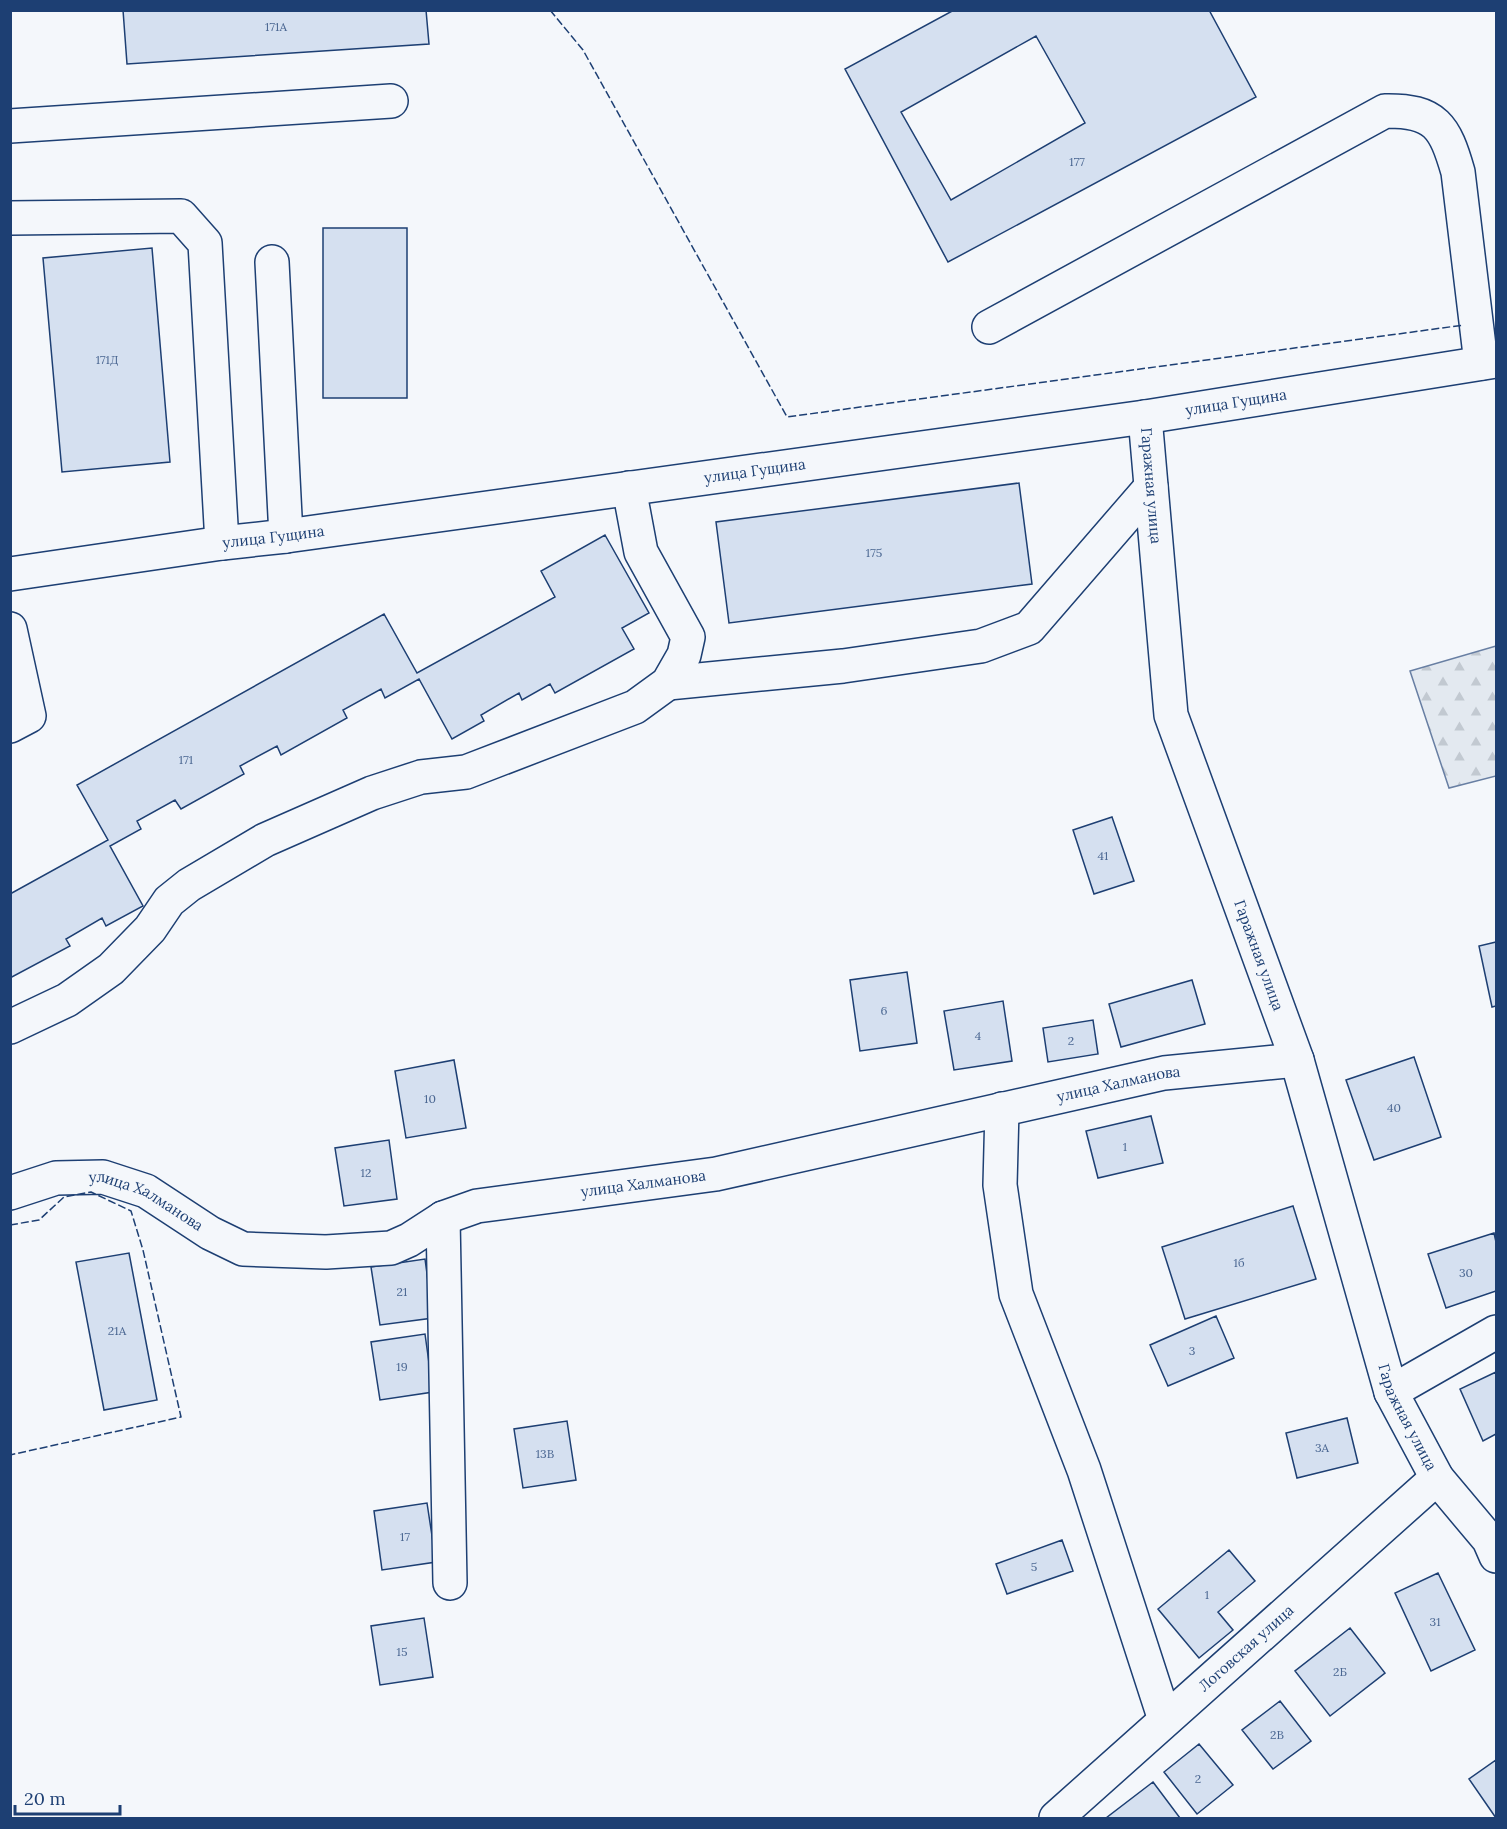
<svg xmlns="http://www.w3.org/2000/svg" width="1507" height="1829" viewBox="0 0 1507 1829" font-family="Lora,serif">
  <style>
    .forest { fill: url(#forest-firs); stroke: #687fa3; stroke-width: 1.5 }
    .building { fill: #d5e0f0; stroke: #1d3f73; stroke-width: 1.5; fill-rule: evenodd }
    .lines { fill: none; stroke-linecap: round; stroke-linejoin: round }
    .minor-casing { stroke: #1d3f73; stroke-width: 36 }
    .minor { stroke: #f4f7fb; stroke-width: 33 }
    .fence { stroke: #1d3f73; stroke-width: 1.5; stroke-dasharray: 8 3; stroke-linecap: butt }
    .labels { text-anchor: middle; stroke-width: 4.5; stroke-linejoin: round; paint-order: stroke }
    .number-label { font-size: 12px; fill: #4b6792 }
    .street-label { font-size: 15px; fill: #1d3f73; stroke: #f4f7fb }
  </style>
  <defs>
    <pattern id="forest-firs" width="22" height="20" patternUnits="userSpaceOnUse" patternTransform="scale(1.5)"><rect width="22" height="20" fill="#e3e9f0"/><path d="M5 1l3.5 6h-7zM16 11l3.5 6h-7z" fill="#c2c9d1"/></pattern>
  </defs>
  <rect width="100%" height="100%" fill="#f4f7fb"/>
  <!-- forest -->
  <path class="forest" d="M1496,646v130l-47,12 -39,-117z"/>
  <!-- building -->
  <path class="building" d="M123,10h303l3,34 -302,20z
    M954,10h255l47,87 -308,165 -103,-193zM1036,36l49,87 -134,77 -50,-88z
    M323,228h84v170h-84z
    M152,248l18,214 -108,10 -19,-214z
    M1019,483l13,101 -303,39 -13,-101z
    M605,535l44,78 -27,15 12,21 -79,44 -5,-9 -28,16 -3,-7 -38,22 3,6 -32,18 -33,-60 -34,19 -4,-9 -38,21 4,8 -66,37 -4,-9 -37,20 4,8 -63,35 -6,-9 -38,21 4,8 -31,17 33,60 -37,20 -4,-8 -36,21 4,7 -60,32v-84l98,-54 -31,-55 307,-171 33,59 138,-76 -14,-26z
    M1112,817l22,64 -40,13 -21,-64z
    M1496,942v64l-4,1 -13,-61z
    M907,972l10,71 -57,8 -10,-71z
    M1192,980l13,44 -84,23 -12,-43z
    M1003,1001l9,60 -58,9 -10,-59z
    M1093,1020l5,34 -50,8 -5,-34z
    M1414,1057l27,80 -67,23 -28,-80z
    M454,1060l12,68 -60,10 -11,-67z
    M1151,1116l12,47 -65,15 -12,-47z
    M389,1140l8,59 -53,7 -9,-58z
    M1293,1206l23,73 -131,40 -23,-72z
    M1494,1233l2,9v49l-50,17 -18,-54z
    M129,1253l28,147 -53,10 -28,-148z
    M425,1259l8,59 -53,7 -9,-58z
    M1216,1316l18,42 -66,28 -18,-41z
    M425,1334l8,58 -53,8 -9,-58z
    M1496,1372v62l-13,7 -23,-52z
    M1347,1418l11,45 -61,15 -11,-45z
    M567,1421l9,59 -53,8 -9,-59z
    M427,1503l9,59 -54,8 -8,-59z
    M1062,1540l11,31 -66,23 -11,-30z
    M1229,1550l26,31 -37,31 15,18 -34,28 -41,-49z
    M1438,1573l37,77 -44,21 -36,-78z
    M424,1618l9,59 -53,8 -9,-59z
    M1350,1628l35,45 -55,43 -35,-45z
    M1280,1701l31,40 -38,28 -31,-39z
    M1199,1744l34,41 -36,29 -33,-42z
    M1496,1760v58l-27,-39z
    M1153,1782l27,36h-74z"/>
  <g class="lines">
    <!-- minor casing -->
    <g class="minor-casing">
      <g id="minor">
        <path d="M10,126l381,-25"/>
        <path d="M10,218l171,-2 24,27 17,300"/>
        <path d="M272,262l14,274"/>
        <path d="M989,327l396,-216c51,-1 60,16 73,61l23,191"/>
        <path id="s1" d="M1145,417l26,298 126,345 94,332 46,86 52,62 7,16"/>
        <path id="s2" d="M10,574l212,-31 64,-7 859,-119 351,-56"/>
        <path d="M10,629l19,87 -19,10"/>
        <path d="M668,683l175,-17 138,-20 48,-18 122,-141"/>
        <path d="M10,1027l57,-27 44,-31 39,-40 19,-28 20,-16 76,-45 107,-47 49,-16 45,-5 169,-65 33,-24 16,-28 4,-18 -47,-85 -12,-64"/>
        <path d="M1002,1109l-2,76 16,109 68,176 81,250"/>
        <path id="s3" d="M10,1193l46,-15 47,-1 43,14 64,42 33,16 83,3 65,-4 18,-8 34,-22 34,-12 239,-32 448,-101 133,-13"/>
        <path d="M443,1218l7,365"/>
        <path d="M1391,1392l105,-60"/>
        <path id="s4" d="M1056,1818l381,-340"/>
      </g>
    </g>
    <!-- minor -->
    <use href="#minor" class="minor"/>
    <!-- fence -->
    <path class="fence" d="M550,10l33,40 204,367 677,-92
      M10,1225l29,-5 25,-23 27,-5 40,19 12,39 38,167 -171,38"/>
  </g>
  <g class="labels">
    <!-- number labels -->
    <g class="number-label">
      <text x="276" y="31">171А</text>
      <text x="1077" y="166">177</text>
      <text x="107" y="364">171Д</text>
      <text x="874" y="557">175</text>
      <text x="186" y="764">171</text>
      <text x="1103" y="860">41</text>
      <text x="884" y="1015">6</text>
      <text x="978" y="1040">4</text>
      <text x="1071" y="1045">2</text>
      <text x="430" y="1103">10</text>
      <text x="1394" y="1112">40</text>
      <text x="1125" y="1151">1</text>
      <text x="366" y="1177">12</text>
      <text x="1239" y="1267">1б</text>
      <text x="1466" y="1277">30</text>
      <text x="402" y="1296">21</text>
      <text x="117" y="1335">21А</text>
      <text x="1192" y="1355">3</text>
      <text x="402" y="1371">19</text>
      <text x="1322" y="1452">3А</text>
      <text x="545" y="1458">13В</text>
      <text x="405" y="1541">17</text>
      <text x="1034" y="1571">5</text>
      <text x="1207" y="1599">1</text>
      <text x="1435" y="1626">31</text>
      <text x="402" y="1656">15</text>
      <text x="1340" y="1676">2Б</text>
      <text x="1277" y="1739">2В</text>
      <text x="1198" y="1783">2</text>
    </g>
    <!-- street labels -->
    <g class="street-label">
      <text dy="5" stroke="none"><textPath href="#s2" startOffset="1238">улица Гущина</textPath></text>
      <text dy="5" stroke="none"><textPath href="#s2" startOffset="752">улица Гущина</textPath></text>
      <text dy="5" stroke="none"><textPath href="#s1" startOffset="69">Гаражная улица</textPath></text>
      <text dy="5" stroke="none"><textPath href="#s2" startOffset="266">улица Гущина</textPath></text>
      <text dy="5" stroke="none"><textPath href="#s1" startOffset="555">Гаражная улица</textPath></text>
      <text dy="5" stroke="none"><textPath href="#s3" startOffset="1152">улица Халманова</textPath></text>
      <text dy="5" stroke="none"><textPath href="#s3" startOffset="666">улица Халманова</textPath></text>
      <text dy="5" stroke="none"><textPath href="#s3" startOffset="144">улица Халманова</textPath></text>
      <text dy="5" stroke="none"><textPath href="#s1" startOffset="1041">Гаражная улица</textPath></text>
      <text dy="5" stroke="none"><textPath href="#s4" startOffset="255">Логовская улица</textPath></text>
    </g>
  </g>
  <!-- border -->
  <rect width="1507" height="1829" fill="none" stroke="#1d3f73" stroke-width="24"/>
  <!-- scale -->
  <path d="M15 1805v9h105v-9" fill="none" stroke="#1d3f73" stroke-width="3"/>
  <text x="24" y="1805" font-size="18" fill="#1d3f73" stroke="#f4f7fb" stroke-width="4.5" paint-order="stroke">20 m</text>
</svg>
